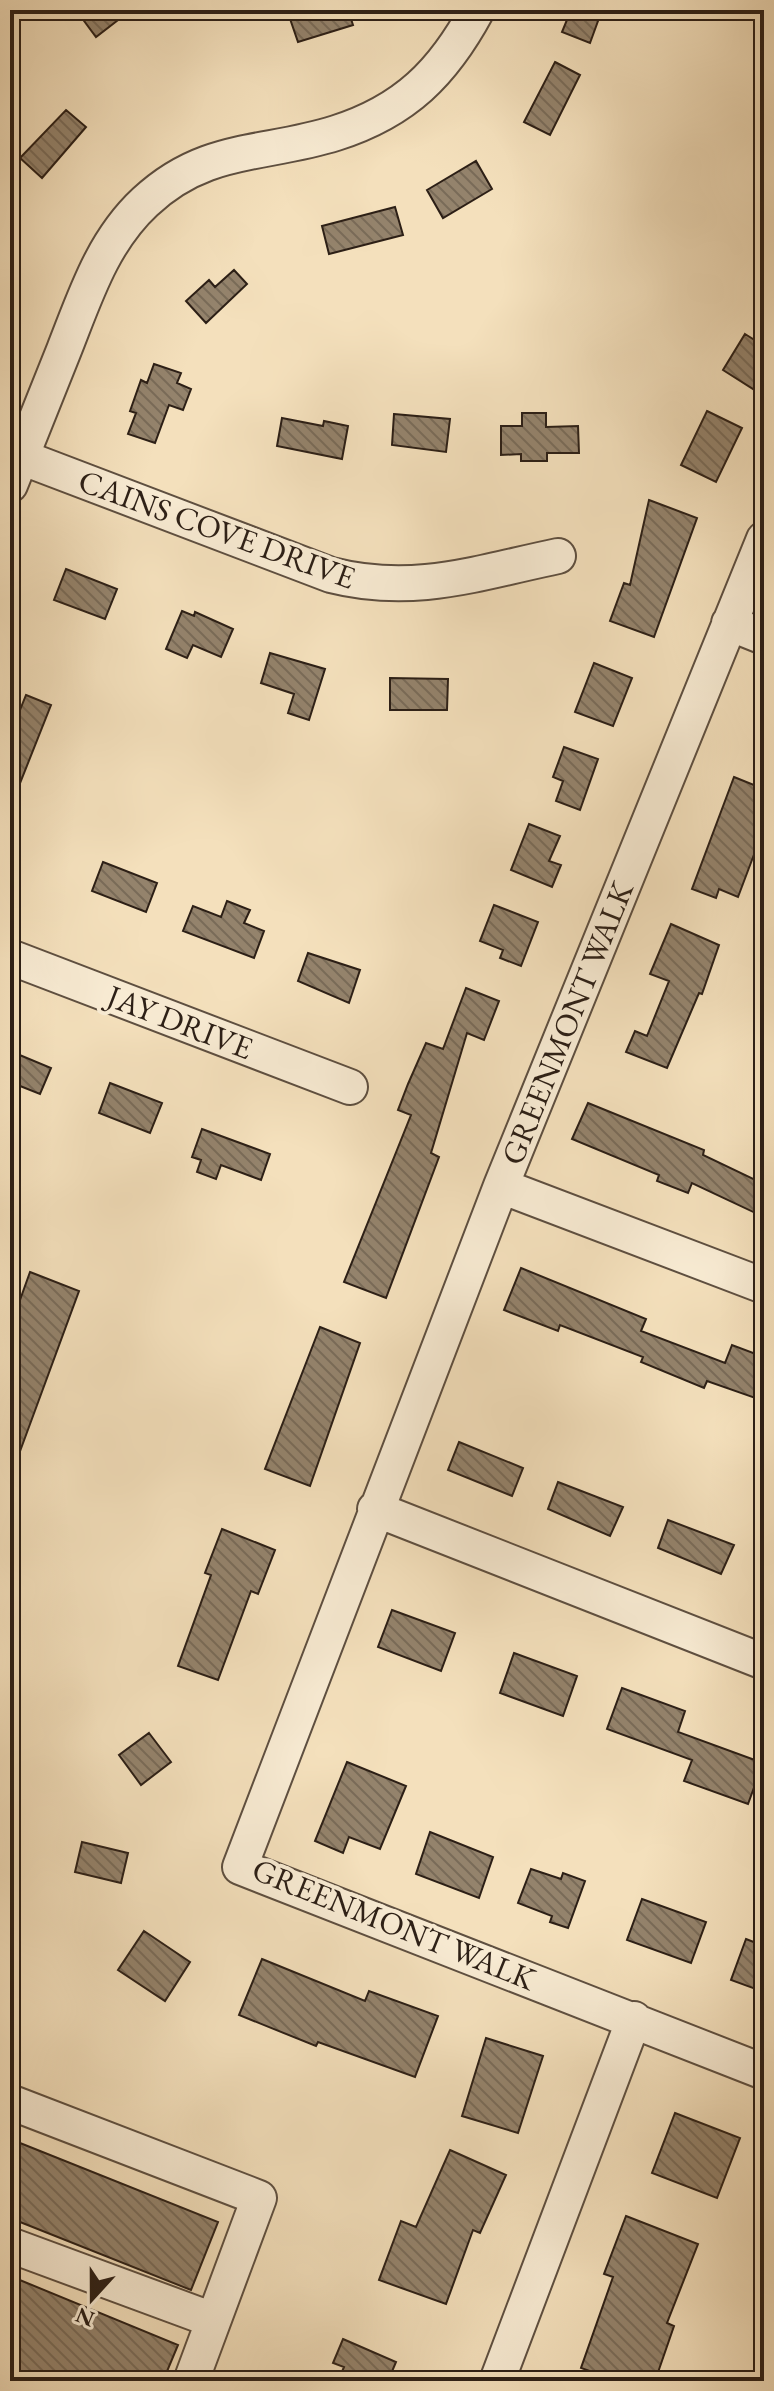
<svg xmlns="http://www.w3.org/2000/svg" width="774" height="2391" viewBox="0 0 774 2391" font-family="'EB Garamond',serif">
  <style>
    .building { fill: url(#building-back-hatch); stroke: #2c1f16; stroke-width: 2 }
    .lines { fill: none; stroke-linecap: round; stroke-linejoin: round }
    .minor-casing { stroke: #5e4f40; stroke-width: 38 }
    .minor { stroke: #f8ebd3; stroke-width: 34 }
    .labels { text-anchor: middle; stroke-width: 8; stroke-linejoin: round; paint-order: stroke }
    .street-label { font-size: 32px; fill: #2c1f16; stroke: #f8ebd3 }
  </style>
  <defs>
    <pattern id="building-back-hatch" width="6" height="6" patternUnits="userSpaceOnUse" patternTransform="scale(2)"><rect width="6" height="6" fill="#94836c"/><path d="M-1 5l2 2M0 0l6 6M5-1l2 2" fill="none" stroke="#796b58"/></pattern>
  </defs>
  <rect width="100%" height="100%" fill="#f4e0bc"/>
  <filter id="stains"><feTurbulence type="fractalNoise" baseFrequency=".0025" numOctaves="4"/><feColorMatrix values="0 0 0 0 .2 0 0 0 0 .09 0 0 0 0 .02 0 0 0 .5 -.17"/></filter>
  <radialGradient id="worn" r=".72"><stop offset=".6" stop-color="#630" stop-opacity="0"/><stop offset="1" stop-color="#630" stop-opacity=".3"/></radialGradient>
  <!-- building -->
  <path class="building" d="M76,10h55l-35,27z
    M287,10h61l5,15 -55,17z
    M571,10h31l-12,33 -28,-11z
    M555,62l25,13 -30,60 -26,-13z
    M66,110l20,17 -44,51 -22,-20z
    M476,161l16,28 -49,29 -16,-28z
    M395,207l8,28 -74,19 -7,-28z
    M234,270l13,14 -41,39 -20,-22 23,-21 6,7z
    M745,334l19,12v50l-41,-26z
    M154,364l27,9 -4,10 14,6 -8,21 -14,-5 -14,38 -27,-9 8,-21 -6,-2 11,-31 6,3z
    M707,411l35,17 -26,54 -35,-17z
    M522,413h24v14l32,-1 1,27h-32v8h-26v-7l-20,1v-29h21z
    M394,414l56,5 -4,33 -54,-7z
    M282,418l41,8 1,-5 24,5 -6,33 -65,-13z
    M649,500l48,18 -43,119 -44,-16 14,-38 6,2z
    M66,569l51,20 -12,30 -51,-19z
    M182,611l12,5 1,-4 38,17 -12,28 -28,-12 -6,13 -21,-9z
    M270,653l55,16 -16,51 -21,-7 6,-19 -33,-11z
    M594,663l38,15 -19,48 -38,-14z
    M390,678l58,1 -1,31h-57z
    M26,695l25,10 -40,101 -1,-71z
    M564,747l34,12 -18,51 -24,-9 7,-20 -10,-4z
    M734,777l30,12v39l-26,69 -19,-8 -3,9 -24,-9z
    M529,824l31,12 -11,25 12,4 -9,22 -41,-17z
    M103,862l54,21 -11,29 -54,-21z
    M227,901l23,9 -6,13 20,8 -10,27 -71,-27 10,-25 28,11z
    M494,905l44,17 -17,44 -21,-8 3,-8 -23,-9z
    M671,924l48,21 -17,49 -3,-1 -32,75 -41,-16 9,-21 12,5 22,-55 -19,-7z
    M308,953l52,17 -11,33 -51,-22z
    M466,988l33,13 -15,39 -17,-7 -36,120 8,4 -53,141 -42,-16 67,-167 -13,-5 10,-26 18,-41 17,6z
    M10,1051l41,17 -11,26 -30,-12z
    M110,1083l52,20 -12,30 -51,-20z
    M588,1103l116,47 -1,5 61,29v33l-72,-34 -4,10 -31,-12 2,-6 -87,-36z
    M202,1129l68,25 -9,26 -40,-15 -5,14 -19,-7 4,-12 -9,-3z
    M521,1268l125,51 -5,12 84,32 7,-18 32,12v44l-57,-20 -3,7 -63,-26 2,-5 -83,-32 -2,6 -54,-21z
    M30,1272l49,19 -67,182 -2,-145z
    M320,1327l40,16 -50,143 -45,-17z
    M459,1442l64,26 -11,28 -64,-26z
    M558,1482l65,25 -13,29 -62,-27z
    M668,1520l66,25 -13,29 -63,-26z
    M222,1529l53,21 -17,44 -7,-3 -33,89 -40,-14 33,-91 -6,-2z
    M392,1610l63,23 -14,38 -63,-24z
    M514,1653l63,23 -14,40 -63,-23z
    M622,1688l63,23 -7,21 85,31 -15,41 -64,-23 8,-21 -85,-31z
    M149,1733l22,29 -30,23 -22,-30z
    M347,1762l59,24 -26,63 -31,-12 -6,16 -28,-12z
    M430,1832l63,25 -14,41 -63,-24z
    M82,1842l46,11 -7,30 -46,-11z
    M531,1869l30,10 2,-6 22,8 -17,47 -18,-6 2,-6 -34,-13z
    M642,1899l64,23 -15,41 -64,-23z
    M144,1931l46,31 -25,39 -47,-31z
    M746,1939l18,7v46l-33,-12z
    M262,1959l103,42 4,-10 69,25 -23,61 -97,-35 -2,4 -77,-31z
    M486,2038l57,18 -25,77 -56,-17z
    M675,2113l65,25 -23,60 -65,-25z
    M10,2139l208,83 -27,68 -181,-72z
    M450,2150l56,25 -26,58 -7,-3 -27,74 -67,-24 22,-59 15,6z
    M626,2216l72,28 -31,79 7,3 -19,55h-37l-37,-13 32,-91 -9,-3z
    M10,2276l168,69 -15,36h-153z
    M343,2339l53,23 -8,19h-50l6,-14 -11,-4z"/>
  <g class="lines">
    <!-- minor casing -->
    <g class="minor-casing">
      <path id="minor" d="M21,457l310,118c83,21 146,-2 227,-19
        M10,485c18,-45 36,-90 54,-135 21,-53 38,-108 81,-148 61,-57 119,-46 191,-69 69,-22 107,-60 141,-123
        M764,539l-263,647 -261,681 524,205
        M729,623l35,14
        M10,957l340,130
        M501,1186l263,100
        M375,1509l389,153
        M10,2102l249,96 -68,183
        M10,2245l203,75
        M497,2381l137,-362"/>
    </g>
    <!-- minor -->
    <use href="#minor" class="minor"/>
  </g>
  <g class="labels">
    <!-- street labels -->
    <g class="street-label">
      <text transform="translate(217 529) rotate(20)" y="11">CAINS COVE DRIVE</text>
      <text transform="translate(180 1022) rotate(21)" y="11">JAY DRIVE</text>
      <text transform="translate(567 1023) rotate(-68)" y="11">GREENMONT WALK</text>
      <text transform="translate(394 1924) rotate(22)" y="11">GREENMONT WALK</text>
    </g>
  </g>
  <!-- margin -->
  <rect width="774" height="2391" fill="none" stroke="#f4e0bc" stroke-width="40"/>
  <rect x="12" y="12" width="750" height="2367" fill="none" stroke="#2c1f16" stroke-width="4"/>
  <rect x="20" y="20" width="734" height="2351" fill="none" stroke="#2c1f16" stroke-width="2"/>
  <!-- north arrow -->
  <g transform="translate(92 2299) rotate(201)" stroke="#f8ebd3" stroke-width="6" paint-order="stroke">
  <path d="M0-6L14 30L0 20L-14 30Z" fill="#2c1f16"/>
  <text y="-12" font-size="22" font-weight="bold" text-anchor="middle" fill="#2c1f16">N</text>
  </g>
  <rect width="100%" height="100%" filter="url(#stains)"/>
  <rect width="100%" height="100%" fill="url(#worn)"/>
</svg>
